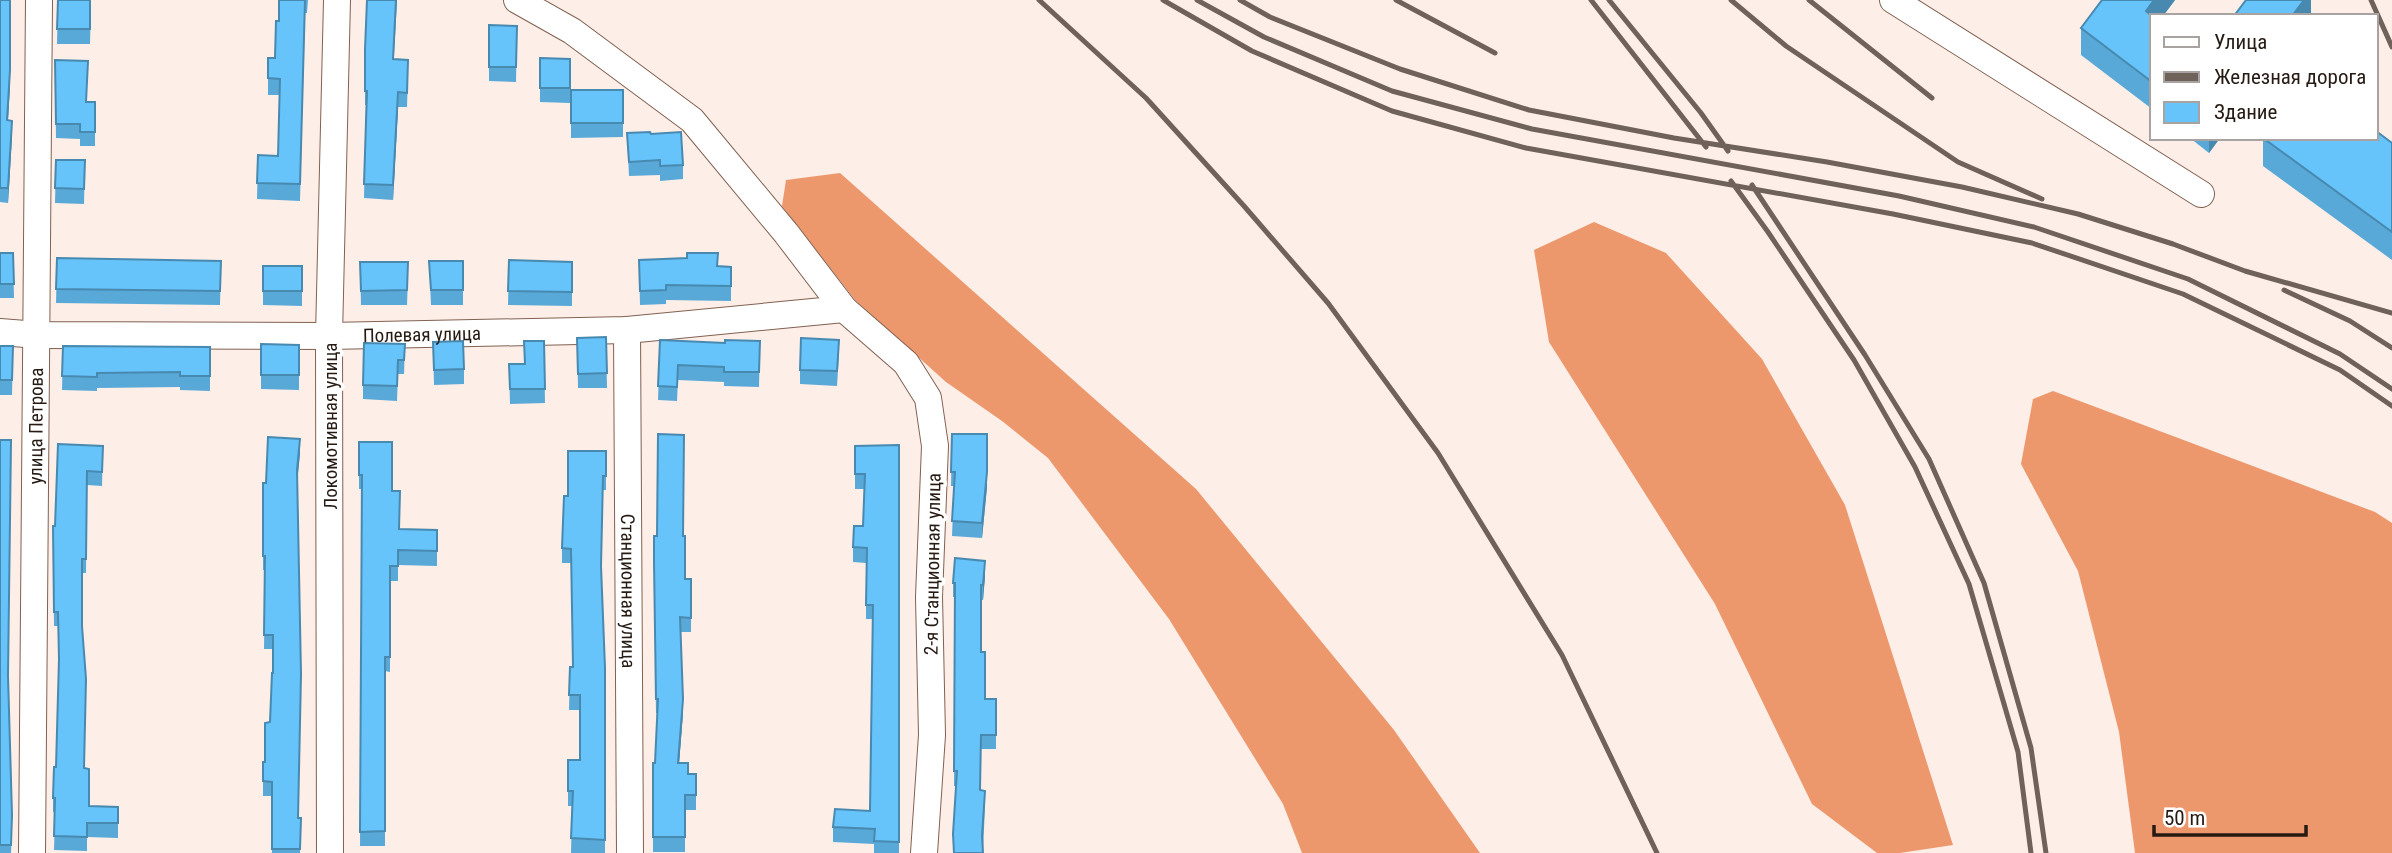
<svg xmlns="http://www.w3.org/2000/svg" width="2392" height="853" viewBox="0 0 2392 853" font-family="'Roboto Condensed',sans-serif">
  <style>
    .forest { fill: #ed986c }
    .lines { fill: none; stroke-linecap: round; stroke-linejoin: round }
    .minor-casing { stroke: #806152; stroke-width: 28 }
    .minor { stroke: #fff; stroke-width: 26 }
    .rail { stroke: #6f625b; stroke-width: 5 }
    .wall { fill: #59a9d8 }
    .shaded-wall { fill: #4889b0 }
    .building { fill: #67c4fb; stroke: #4889b0; stroke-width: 2 }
    .labels { text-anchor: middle; stroke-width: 7; stroke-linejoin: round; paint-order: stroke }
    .street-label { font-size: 19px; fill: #261a13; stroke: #fff }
  </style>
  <rect width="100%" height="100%" fill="#fdeee7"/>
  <!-- forest -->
  <path class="forest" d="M840,173l356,316 198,241 86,123h-178l-19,-49 -114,-185 -121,-161 -46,-37 -56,-39 -91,-82 -73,-94 4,-26z
    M1594,222l72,31 96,106 83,146 108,340 -53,8h-23l-65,-49 -97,-200 -166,-262 -15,-92z
    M2053,391l322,121 17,11v330h-257l-16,-121 -41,-161 -57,-107 12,-65z"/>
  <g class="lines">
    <!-- minor casing -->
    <g class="minor-casing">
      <g id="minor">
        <path d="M517,0l55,31 120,89 94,113 58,76 62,54 22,35 7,48 -6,151 3,138 -8,118"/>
        <path d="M1893,0l308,194"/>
        <path id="s1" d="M627,330l3,523"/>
        <path id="s2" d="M0,332l38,3 291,1 298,-6 217,-21"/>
        <path id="s3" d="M32,853l7,-853"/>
        <path d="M330,853l-1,-517 8,-336"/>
      </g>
    </g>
    <!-- minor -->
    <use href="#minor" class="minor"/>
    <!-- rail -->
    <path class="rail" d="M1039,0l107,98 98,108 84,97 110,150 124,202 95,198
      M1163,0l89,51 140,60 134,37 367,66 139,29 151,51 157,76 52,36
      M1197,0l67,37 128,54 140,38 367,67 135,31 154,52 152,75 52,35
      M1240,0l30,17 130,52 129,41 145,28 153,24 135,25 116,27 95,30 72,27 147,42
      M1396,0l99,53
      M1591,0l115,147
      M1609,0l92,113 27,38
      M1731,0l55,46 172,116 84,37
      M1809,0l123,98
      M2371,0l21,47
      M1731,181l37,51 86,128 61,107 54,117 49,168 13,101
      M1752,185l113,170 64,104 55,124 47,165 15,105
      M2284,290l66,31 42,27"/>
  </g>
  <!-- wall -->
  <path class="wall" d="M0,0l10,85 -2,35 4,15 -4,68 -8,-1z
    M58,0h33l-1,44h-33z
    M279,0h29l-1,13h-2l-5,188 -43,-2 1,-44 20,1 2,-61h-12v-37h7l4,-37z
    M2102,0h73l-12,16h-11v93l-71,-54v-27z
    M489,25l28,1 -1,56 -27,-1z
    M365,49l28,10 15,15 -1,33h-9l-5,93 -29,-2 2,-93h-1z
    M540,58l30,1v44l-30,-1z
    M55,60l32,42h8v44h-15v-7l-24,-1z
    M571,90h52v47l-52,1z
    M627,133l24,1 32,31v14l-23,2v-6l-31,1z
    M2190,138h30l-11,15z
    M2263,138l129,5v117l-129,-94z
    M56,160h29l-1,44 -29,-1z
    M0,253h13l1,45h-14z
    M57,258l164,3 -1,44 -164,-2z
    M509,260l63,2v44l-64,-1z
    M639,260l92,7v34l-65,-1v4l-26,1z
    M429,261h34v44h-32z
    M360,262l48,15 -1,28h-46z
    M263,266h39v40l-39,-1z
    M606,337l1,51h-29l-1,-50z
    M660,340l65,3 35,-2 -1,46 -35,-1v-4l-46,-2 -1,21 -19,-1z
    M544,341l1,62 -35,1 -1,-40h15z
    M433,342l31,27v15l-30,1z
    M261,344l38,1v45l-38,-1z
    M405,344l-1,30h-6l-1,27 -34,-2v-14z
    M0,346h13l-1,49h-12z
    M63,346l147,1v44l-30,-1v-3l-83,1v3l-35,-1z
    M839,354l-2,32 -37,-2v-14z
    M952,434h35v53l-5,51 -30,-2 2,-50h-3z
    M0,440l8,240 4,150 -1,23h-11z
    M359,442l33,49 7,38 38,1v36l-39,-1v16h-8v91l-5,-1v175h-25l2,-357h-3z
    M58,444l45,2 -1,40 -15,-1 -1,88h-4l2,195 5,38 29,1v31l-31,-1v14l-33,-1 1,-38h-2v-14l3,-31 3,-100 -1,-41h-4l-1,-100h2z
    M899,445v408h-25v-9l-41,-2v-15l37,-16 3,-192h-7v-56l-13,-1v-15l10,-21 1,-37h-9v-43z
    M606,451v39h-3l-2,81 4,97v185h-34l1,-47h-4v-46h12v-50h-11l1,-43h3l-2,-104h-9v-15l6,-52z
    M300,453l-3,29 1,336h3l-1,35h-28v-57h-9v-15l7,-59 3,-49v-24h-9l1,-79h-2v-87h3z
    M683,536l2,43h6v53h-11l3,81 -4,50 9,11 8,21v15h-11v42h-32v-89h2l3,-50h-2l-2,-152z
    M985,576l-2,24h-2v52l4,47h11v50h-15l-1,41 5,15 -2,48h-30v-19l3,-48h-2l1,-189h-2v-14z"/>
  <!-- shaded-wall -->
  <path class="shaded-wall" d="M396,0h1l-4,74v-15z
    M2154,0h21l-12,16h-11l-6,-5z
    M2304,0h7v16h-19z
    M10,70v15l-3,50v-15z
    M398,92v15l-5,93v-15z
    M12,121v14l-4,68v-15z
    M2209,138h11l-11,15z
    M300,439v14l-3,32v-15z
    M987,472v15l-5,51v-15z
    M985,561v15l-2,24v-15z
    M683,699v14l-5,64v-14z"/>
  <!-- building -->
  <path class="building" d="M0,0h10v70l-3,50 5,1 -4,67h-8z
    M58,0h32v29h-33z
    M279,0h26l-5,184 -43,-1 1,-28 20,1 2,-77 -12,-1v-20h7l1,-37h3z
    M367,0h29l-3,59 15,1 -1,33 -9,-1 -5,93 -29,-1 3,-93h-2v-42z
    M2102,0h52l-8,11 6,5v66l-71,-54z
    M2246,0h58l-12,16h-58z
    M489,25l28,1 -1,41h-27z
    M540,58l30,1v29h-30z
    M55,60l33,1 -2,41h9v30h-15v-8h-24z
    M571,90h52v33h-52z
    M2376,131l16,12v89l-129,-94h113z
    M650,132l1,2 30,-2 2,33 -23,1v-6l-31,2 -2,-29z
    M56,160h29l-1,29 -29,-1z
    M0,253h13l1,31h-14z
    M687,253h31l-1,13 14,1v19l-65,-1v5l-26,1 -1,-31 48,-2z
    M57,258l164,3 -1,30 -164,-2z
    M509,260l63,2v30l-64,-1z
    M429,261h34v29h-32z
    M360,262h48l-1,28 -46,1z
    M263,266h39v25h-39z
    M606,337l1,36 -29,1 -1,-36z
    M801,338l38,2 -2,31 -37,-1z
    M660,340l65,3v-3l35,1 -1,31h-35v-5l-46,-2 -1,22 -19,-1z
    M463,341l1,28 -30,1 -1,-28z
    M524,341h20l1,48h-35l-1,-25h16z
    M364,343l41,1 -1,16h-6l-1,26 -34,-1z
    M261,344l38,1v30h-38z
    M0,346h13l-1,34h-12z
    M63,346l147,1v29h-30v-4l-83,1v4l-35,-1z
    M658,434l26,1 -1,101h2v43h6v39l-11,-1 3,82 -5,64h10v11h8v21h-11v42h-32v-74h2l3,-64h-2l-2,-138v-25h3z
    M952,434h35v38l-5,51 -30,-2 3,-49h-4z
    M268,437l32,2 -3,31 4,204 -3,144h3l-1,31h-28v-67l-9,-1v-19h2v-39l5,-1 2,-49h1v-38h-9l1,-79h-2v-73h3z
    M0,440h11l-3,236 4,139 -1,30h-11z
    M359,442h33v49h8l-1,38 38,1v21l-39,-1v16h-8v91h-5v174l-25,1 2,-357h-3z
    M58,444l45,2 -1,26 -15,-1 -1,88h-4v67l4,53 -2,89 5,1v37l29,1v16h-31v14l-33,-1 1,-38h-2l1,-31h2l3,-108 -1,-47h-4l-1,-86h2z
    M899,445v397l-25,-1 1,-12 -42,-2 2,-18 35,2 3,-206h-7l1,-57 -14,-1 1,-21h9l2,-52h-10v-28z
    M568,451h38v25h-3l-2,90 4,102v172l-34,-2 2,-47h-5v-31h12v-65h-11l1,-28h3l-2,-118 -9,-1 2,-52h4z
    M955,558l30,3 -2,24h-2v67h4v47h11v36h-15l-1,55 5,1 -3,45 1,17h-29l-1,-19 4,-63h-3l1,-188h-2z"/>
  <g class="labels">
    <!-- street labels -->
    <g class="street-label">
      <text dy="7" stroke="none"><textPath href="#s2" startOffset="422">Полевая улица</textPath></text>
      <text transform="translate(330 426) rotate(-90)" y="7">Локомотивная улица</text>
      <text dy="7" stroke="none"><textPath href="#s3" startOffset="427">улица Петрова</textPath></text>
      <text transform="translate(932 564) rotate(-89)" y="7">2-я Станционная улица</text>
      <text dy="7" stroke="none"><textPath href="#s1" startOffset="261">Станционная улица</textPath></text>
    </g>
  </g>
  <!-- legend -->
  <rect x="2150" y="14" width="228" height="126" fill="#ffffff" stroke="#a8a3a1" stroke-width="2"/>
  <rect x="2164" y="37" width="35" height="10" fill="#ffffff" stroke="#a8a3a1" stroke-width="2"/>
  <text x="2214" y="49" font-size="21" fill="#261a13">Улица</text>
  <rect x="2164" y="72" width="35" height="10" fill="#6f625b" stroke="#a8a3a1" stroke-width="2"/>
  <text x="2214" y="84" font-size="21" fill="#261a13">Железная дорога</text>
  <rect x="2164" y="102" width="35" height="21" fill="#67c4fb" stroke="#a8a3a1" stroke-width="2"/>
  <text x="2214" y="119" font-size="21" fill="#261a13">Здание</text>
  <!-- scale -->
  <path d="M2154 825v10h152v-10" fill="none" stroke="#261a13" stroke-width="3.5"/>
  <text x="2164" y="825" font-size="21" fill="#261a13" stroke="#ffffff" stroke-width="5" paint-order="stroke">50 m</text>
</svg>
